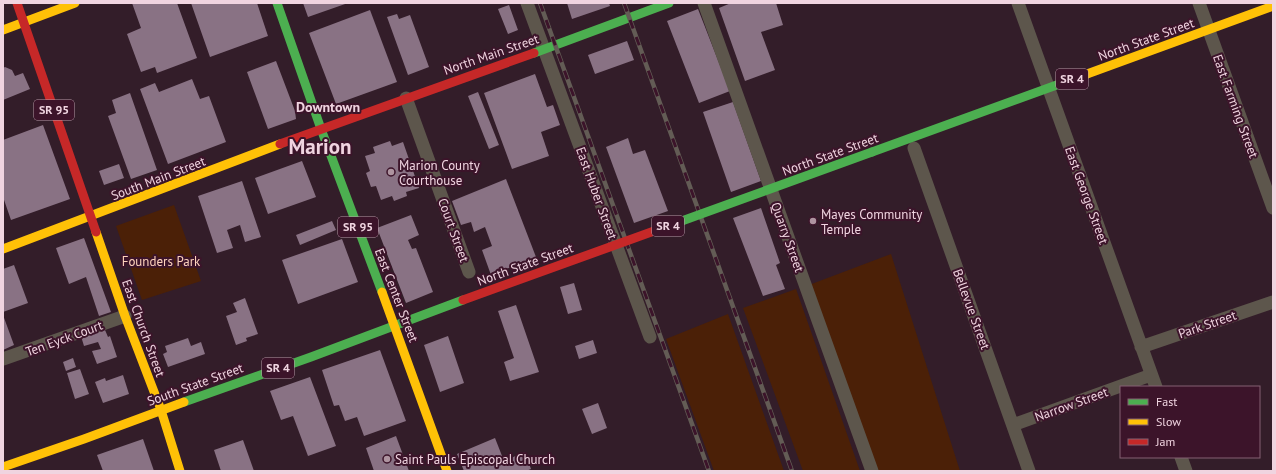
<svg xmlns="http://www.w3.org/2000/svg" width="1276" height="474" viewBox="0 0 1276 474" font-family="'PT Sans',sans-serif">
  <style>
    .green { fill: #4b2007 }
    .building { fill: #897284 }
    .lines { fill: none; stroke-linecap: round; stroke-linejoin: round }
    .street { stroke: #5d564c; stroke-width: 13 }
    .fast { stroke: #4caf50; stroke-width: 9 }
    .slow { stroke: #ffc107; stroke-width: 9 }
    .jam { stroke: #c62828; stroke-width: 9 }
    .rail-casing { stroke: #635c55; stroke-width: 4.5 }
    .rail { stroke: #3c142a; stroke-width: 3; stroke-dasharray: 9; stroke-linecap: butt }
    .fast-bridge { stroke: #4caf50; stroke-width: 9 }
    .jam-bridge { stroke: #c62828; stroke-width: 9 }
    .poi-dot { fill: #ae94a0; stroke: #3c142a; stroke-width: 1.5 }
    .labels { text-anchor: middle; stroke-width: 4; stroke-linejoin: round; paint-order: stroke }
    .shield { fill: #3c142a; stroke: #ba9aa9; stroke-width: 1 }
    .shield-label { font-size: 12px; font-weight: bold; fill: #f0d4e0 }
    .street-label { font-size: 13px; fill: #f0d4e0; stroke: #3c142a }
    .poi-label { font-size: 13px; fill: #f0d4e0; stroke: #3c142a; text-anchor: start }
    .park-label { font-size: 13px; fill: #ffd4bd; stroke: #3c142a }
    .neighbourhood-label { font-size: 14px; font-weight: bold; fill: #f0d4e0; stroke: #3c142a }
    .town-label { font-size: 21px; font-weight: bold; fill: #f0d4e0; stroke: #3c142a }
  </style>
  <rect width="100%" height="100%" fill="#331d29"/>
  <!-- green -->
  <path class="green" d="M174,205l27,76 -59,19 -26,-74z
    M891,254l69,217h-87l-64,-186z
    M796,289l64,182h-57l-60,-163z
    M728,314l56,157h-70l-48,-132z"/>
  <!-- building -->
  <path class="building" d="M132,3h45l20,55 -40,15 -2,-6 -14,5 -14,-38 14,-6z
    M191,3h66l11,33 -58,21z
    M303,3h45l-40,14z
    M567,3h42l1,3 -38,13z
    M731,3h45l7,22 -22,7 14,38 -30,11 -26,-73z
    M509,5l9,25 -10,4 -10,-25z
    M698,9l32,82 -31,12 -32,-82z
    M370,10l27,72 -61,22 -27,-71z
    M397,14l2,5 11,-4 19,52 -21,8 -21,-58z
    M627,41l7,19 -39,14 -7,-19z
    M276,61l19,50 1,8 -28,10 -21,-57z
    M5,67l7,3 3,6 8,-3 7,16 -27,11v-32z
    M535,74l12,33 6,-2 7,20 -19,7 8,24 -37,13 -28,-76z
    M192,79l8,20 9,-3 17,46 -58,22 -28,-75 15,-6 4,9z
    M478,92l21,53 -10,4 -21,-53z
    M130,93l27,77 -26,9 -23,-63 8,-3 -4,-13z
    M733,102l28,79 -30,11 -28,-80z
    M43,125l27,74 -59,21 -8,-23v-57z
    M628,138l5,16 12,-4 23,61 -34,12 -28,-76z
    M390,141l2,5 11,-4 16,46 -13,4 1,4 -13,5 -2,-5 -11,4 -5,-14 -5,1 -5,-14 4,-2 -5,-15 10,-3 -2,-6z
    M302,161l14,36 -48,17 -13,-36z
    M119,164l5,14 -20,7 -5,-14z
    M506,179l30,78 -45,18 -9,-25 10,-4 -7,-19 -11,5 -3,-10 -10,3 -9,-24z
    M242,181l19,56 -16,5 -5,-17 -13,5 6,18 -16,5 -19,-57z
    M761,208l19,55 -4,2 9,24 -22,7 -30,-78z
    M411,215l8,20 -11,5 4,9 4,-1 17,44 -27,11 -29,-75z
    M332,221l4,9 -36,15 -4,-10z
    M84,238l27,74 -12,4 -13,-39 -17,7 -13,-36z
    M342,239l16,43 -60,22 -16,-44z
    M14,265l14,38 -25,9v-43z
    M574,283l8,27 -14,4 -8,-27z
    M245,298l13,36 -12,4 1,3 -11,4 -10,-29 11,-4 -4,-9z
    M516,305l23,67 -29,9 -6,-19 10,-4 -16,-47z
    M3,315l11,30 -11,5z
    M105,330l3,7 2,-1 7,21 -20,7 -5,-13 9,-2 -3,-7 -14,4 -4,-13z
    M448,336l16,47 -24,9 -16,-47z
    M188,338l3,8 10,-4 4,12 -37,13 -5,-13 4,-2 -2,-6z
    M593,340l4,13 -18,6 -4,-13z
    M380,350l26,71 -42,15 -7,-19 -12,4 -6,-16 -5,1 -12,-36z
    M73,358l3,9 -10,4 -3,-9z
    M80,369l9,25 -14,5 -8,-26z
    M123,375l6,19 -26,9 -8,-21 10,-4 1,3z
    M310,377l26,69 -28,10 -15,-40 -12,4 -11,-29z
    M598,403l9,25 -15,6 -10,-25z
    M396,436l13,35h-35l-8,-23z
    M495,438l9,23 21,-9 6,17 -5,2h-62l-7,-17z
    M143,439l11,32h-51l-6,-16z
    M243,440l11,31h-33l-7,-21z"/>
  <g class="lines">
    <!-- street -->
    <path class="street" d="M527,3l123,334
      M704,3l168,468
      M1018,3l138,384
      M1199,3l74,205
      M406,98l63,174
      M914,148l115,323
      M1141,347l132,-45
      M3,359l122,-43
      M1013,425l138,-50
      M1181,457l5,14"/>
    <!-- fast -->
    <path class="fast" d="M277,3l44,126 61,163
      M534,53l135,-50
      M872,152l215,-78
      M184,402l127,-45 152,-57"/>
    <!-- slow -->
    <path class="slow" d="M3,30l72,-27
      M1087,74l186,-68
      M96,232l29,84 36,94 19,61
      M3,249l277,-105
      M382,292l65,179
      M3,467l81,-28 100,-37"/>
    <!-- jam -->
    <path class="jam" d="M17,3l79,229
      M280,144l254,-91"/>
    <!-- rail casing -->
    <g class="rail-casing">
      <path id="rail" d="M540,3l169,468
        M624,3l168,468"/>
    </g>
    <!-- rail -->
    <use href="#rail" class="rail"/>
    <!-- fast-bridge -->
    <path class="fast-bridge" d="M679,222l193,-70"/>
    <!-- jam-bridge -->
    <path class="jam-bridge" d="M463,300l216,-78"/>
  </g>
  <!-- markers -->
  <g class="poi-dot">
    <circle cx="391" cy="172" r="4"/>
    <circle cx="813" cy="221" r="4"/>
    <circle cx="387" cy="459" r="4"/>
  </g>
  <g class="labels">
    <!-- shield labels -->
    <g class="shield">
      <rect x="1056" y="69" width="32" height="20" rx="3"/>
      <rect x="34" y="100" width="40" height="20" rx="3"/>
      <rect x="652" y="216" width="32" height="20" rx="3"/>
      <rect x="338" y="217" width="40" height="20" rx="3"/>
      <rect x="262" y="358" width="32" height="20" rx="3"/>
    </g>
    <g class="shield-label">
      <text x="1072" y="83">SR 4</text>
      <text x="54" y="114">SR 95</text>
      <text x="668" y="230">SR 4</text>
      <text x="358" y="231">SR 95</text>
      <text x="278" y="372">SR 4</text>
    </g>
    <!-- street labels -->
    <g class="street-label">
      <text transform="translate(1146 39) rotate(-20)" y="5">North State Street</text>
      <text transform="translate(491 54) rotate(-19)" y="5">North Main Street</text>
      <text transform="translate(1236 106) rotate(70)" y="5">East Farming Street</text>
      <text transform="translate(830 154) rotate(-20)" y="5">North State Street</text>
      <text transform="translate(158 178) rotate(-21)" y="5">South Main Street</text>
      <text transform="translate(597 193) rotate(70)" y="5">East Huber Street</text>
      <text transform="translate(1087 195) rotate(70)" y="5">East George Street</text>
      <text transform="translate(454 230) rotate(70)" y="5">Court Street</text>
      <text transform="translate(788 237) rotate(70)" y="5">Quarry Street</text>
      <text transform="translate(525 264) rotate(-20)" y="5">North State Street</text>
      <text transform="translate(397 295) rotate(69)" y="5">East Center Street</text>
      <text transform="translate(972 309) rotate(70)" y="5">Bellevue Street</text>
      <text transform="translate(1207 324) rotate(-19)" y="5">Park Street</text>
      <text transform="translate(144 328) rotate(70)" y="5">East Church Street</text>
      <text transform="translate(64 338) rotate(-20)" y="5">Ten Eyck Court</text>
      <text transform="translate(195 384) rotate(-20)" y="5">South State Street</text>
      <text transform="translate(1071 404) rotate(-20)" y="5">Narrow Street</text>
    </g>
    <!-- poi labels -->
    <g class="poi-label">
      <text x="399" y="170">Marion County<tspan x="399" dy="15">Courthouse</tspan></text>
      <text x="821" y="219">Mayes Community<tspan x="821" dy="15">Temple</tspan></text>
      <text x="395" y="464">Saint Pauls Episcopal Church</text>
    </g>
    <!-- park labels -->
    <g class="park-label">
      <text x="161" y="266">Founders Park</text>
    </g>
    <!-- neighbourhood labels -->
    <g class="neighbourhood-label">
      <text x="328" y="112">Downtown</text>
    </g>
    <!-- town labels -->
    <g class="town-label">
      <text x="320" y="154">Marion</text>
    </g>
  </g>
  <!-- border -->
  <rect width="1276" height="474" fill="none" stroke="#f0d4e0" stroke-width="8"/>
  <!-- legend -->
  <rect x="1120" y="386" width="140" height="72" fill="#3c142a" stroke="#846173"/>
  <rect x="1128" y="399" width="20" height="6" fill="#4caf50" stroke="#846173"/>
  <text x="1156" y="406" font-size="12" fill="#f0d4e0">Fast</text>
  <rect x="1128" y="419" width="20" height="6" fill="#ffc107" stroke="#846173"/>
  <text x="1156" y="426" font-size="12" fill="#f0d4e0">Slow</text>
  <rect x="1128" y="439" width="20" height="6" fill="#c62828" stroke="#846173"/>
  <text x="1156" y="446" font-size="12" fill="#f0d4e0">Jam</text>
</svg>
